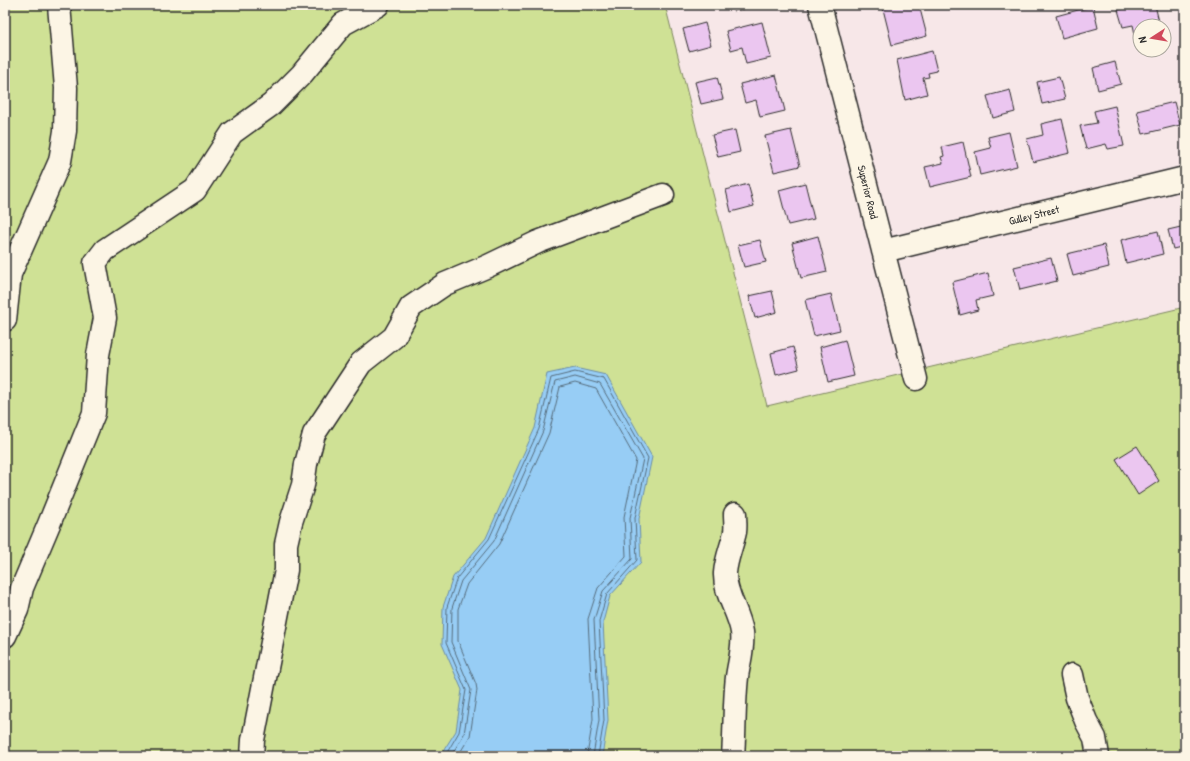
<svg xmlns="http://www.w3.org/2000/svg" width="1190" height="761" viewBox="0 0 1190 761" font-family="'Patrick Hand',sans-serif">
  <style>
    .green { fill: #cfe195; stroke: #7d8660 }
    .water { fill: #97cdf5; stroke: #6c8ca4 }
    .lines { fill: none; stroke-linecap: round; stroke-linejoin: round }
    .shore { stroke: #566c7c; stroke-width: 1 }
    .building { fill: #ebc6f0; stroke: #2b2b2b }
    .minor-casing { stroke: #2b2b2b; stroke-width: 25 }
    .minor { stroke: #fcf5e5; stroke-width: 22 }
    .labels { text-anchor: middle; stroke-width: 4; stroke-linejoin: round; paint-order: stroke }
    .street-label { font-size: 11px; fill: #2b2b2b; stroke: #fcf5e5 }
  </style>
  <rect width="100%" height="100%" fill="#f7e7e8"/>
  <filter id="ink" filterUnits="userSpaceOnUse"><feTurbulence type="fractalNoise" baseFrequency=".025" numOctaves="2"/><feDisplacementMap in="SourceGraphic" scale="8" xChannelSelector="R" yChannelSelector="G"/><feConvolveMatrix kernelMatrix="1 2 1 2 8 2 1 2 1" color-interpolation-filters="sRGB"/></filter>
  <g filter="url(#ink)">
    <!-- green -->
    <path class="green" d="M5,5h660l102,401 418,-99v449h-1180z"/>
    <!-- water -->
    <path class="water" d="M575,368l31,7 46,82 -13,62 2,43 -31,34 -7,26 5,98 -6,36h-162l16,-25 6,-41 -20,-46 1,-37 10,-30 33,-39 49,-110 12,-54z"/>
    <g class="lines">
      <!-- shore -->
      <path class="shore" d="M445,756l14,-24 7,-42 -20,-47 1,-36 10,-29 32,-39 50,-110 12,-51 24,-6 29,7 44,79 -13,60 2,42 -30,34 -8,27 5,99 -6,36
        M451,756l13,-22 7,-44 -20,-48 1,-34 9,-27 33,-40 49,-110 12,-49 20,-5 25,7 43,75 -13,59 2,41 -29,32 -9,29 5,100 -6,36
        M458,756l12,-20 7,-46 -1,-6 -18,-43v-32l9,-25 32,-40 50,-111 11,-46 15,-4 21,6 40,71 -12,57 2,39 -28,32 -10,31 5,100 -6,37"/>
    </g>
    <!-- building -->
    <path class="building" d="M731,5h26v1l-24,5z
      M899,5h20l8,31 -35,9 -9,-36z
      M1137,5h18l5,21h-20v16l-3,1 -4,-18 -10,2 -5,-17z
      M1093,6l5,22 -36,10 -6,-22z
      M762,22l9,36 -25,6 -4,-17 -11,3 -5,-19z
      M705,23l6,22 -22,6 -6,-22z
      M932,51l5,20 -9,2 1,4 -6,1 4,16 -22,6 -8,-40z
      M1115,62l6,22 -23,6 -5,-22z
      M776,75l9,36 -25,6 -4,-17 -11,3 -5,-19z
      M717,77l6,22 -22,5 -6,-22z
      M1059,77l6,22 -23,5 -5,-22z
      M1010,90l5,22 -22,6 -6,-22z
      M1174,102l6,23 -37,9 -6,-23z
      M1115,106l9,40 -16,3 -2,-5 -20,5 -6,-23 17,-3 -3,-12z
      M1062,119l8,34 -37,9 -6,-23 16,-4 -2,-11z
      M735,130l5,22 -22,5 -6,-22z
      M791,130l9,36 -26,6 -9,-36z
      M1009,132l8,34 -37,9 -5,-23 16,-4 -3,-11z
      M963,142l8,35 -41,10 -5,-20 18,-4 -2,-6 3,-1 -2,-9z
      M805,183l9,36 -26,6 -9,-35z
      M748,184l6,22 -23,6 -5,-22z
      M1185,226v20l-12,3 -5,-19z
      M1158,231l5,23 -37,9 -5,-23z
      M818,236l9,36 -26,6 -9,-35z
      M760,240l6,22 -22,5 -6,-22z
      M1104,245l5,22 -36,9 -6,-22z
      M1051,258l6,23 -37,9 -6,-23z
      M988,273l5,23 -17,4 2,10 -18,5 -8,-33z
      M772,291l5,21 -22,6 -6,-22z
      M831,294l9,36 -26,6 -9,-36z
      M845,340l9,36 -26,6 -8,-35z
      M793,347l6,22 -23,6 -5,-22z
      M1137,446l22,35 -21,14 -22,-36z"/>
    <g class="lines">
      <!-- minor casing -->
      <g class="minor-casing">
        <path id="minor" d="M820,5l96,374
          M883,251l302,-73
          M5,320l5,-46 50,-113 5,-30 1,-43 -7,-83
          M5,636l12,-26 5,-22 27,-64 45,-111 4,-58 7,-37 -10,-55 10,-13 90,-60 37,-57 39,-28 31,-31 41,-50 35,-19
          M1072,675l5,23 9,23 9,17 3,18
          M252,756l1,-16 33,-170v-26l5,-22 12,-37 3,-21 8,-30 47,-71 33,-26 17,-30 34,-23 43,-18 50,-24 125,-47
          M733,756c2,-26 1,-53 4,-79 2,-15 7,-30 5,-45 -3,-20 -18,-39 -17,-59 1,-14 7,-27 10,-41 1,-6 0,-12 0,-18"/>
      </g>
      <!-- minor -->
      <use href="#minor" class="minor"/>
    </g>
  </g>
  <g class="labels">
    <!-- street labels -->
    <g class="street-label">
      <text transform="translate(868 192) rotate(76)" y="4">Superior Road</text>
      <text transform="translate(1034 215) rotate(-14)" y="4">Gulley Street</text>
    </g>
  </g>
  <!-- margin -->
  <rect width="1190" height="761" fill="none" stroke="#fcf5e5" stroke-width="20"/>
  <rect x="10" y="10" width="1170" height="741" fill="none" stroke="#2b2b2b" stroke-width="1.5" filter="url(#ink)"/>
  <!-- north arrow -->
  <g transform="translate(1152 38) rotate(258)"><circle r="19" fill="#fcf5e5" stroke="#a8a49b"/>
  <path d="M0-3L7 15L0 10L-7 15Z" fill="#d1495b"/>
  <text y="-6" font-size="11" font-weight="bold" text-anchor="middle" fill="#2b2b2b">N</text>
  </g>
</svg>
